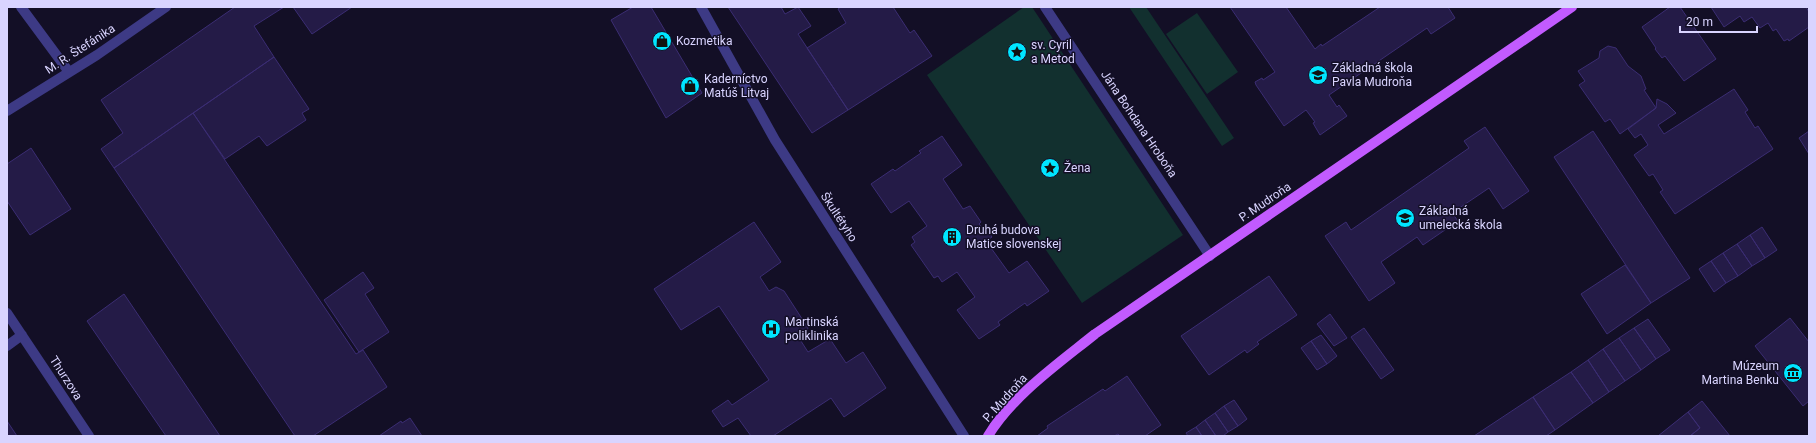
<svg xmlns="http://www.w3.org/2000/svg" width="1816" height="443" viewBox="0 0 1816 443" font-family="Roboto,sans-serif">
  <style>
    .green { fill: #12302f }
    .building { fill: #241b47; stroke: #3b2d73 }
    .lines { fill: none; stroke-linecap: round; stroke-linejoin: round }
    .minor { stroke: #3d3a85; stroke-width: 10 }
    .major { stroke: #c25bff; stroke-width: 10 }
    .labels { text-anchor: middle; stroke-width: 3; stroke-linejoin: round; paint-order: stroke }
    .poi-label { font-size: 12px; fill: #d9d4ff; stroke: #130f26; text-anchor: start }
    .street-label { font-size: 12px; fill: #d9d4ff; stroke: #130f26 }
  </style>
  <rect width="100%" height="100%" fill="#130f26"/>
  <!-- green -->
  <path class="green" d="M1024,7h8l151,228 -101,68 -155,-228z
    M1129,7h17l88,131 -12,8z
    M1197,13l41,59 -31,22 -41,-60z"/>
  <!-- building -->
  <path class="building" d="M235,7h49l-30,19 20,31 -160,111 -13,-19 22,-16 -22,-33z
    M293,7h59l-40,27z
    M633,7h18l51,86 -36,25 -55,-98z
    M728,7h53l4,7 13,-7 13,19 -13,8 50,76 -36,23z
    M841,7h52l17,26 4,-3 18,26 -84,54 -41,-62 39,-25 -8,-14z
    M1230,7h56l29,42 6,-5 1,2 58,-39h68l7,11 -24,16 -4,-6 -98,67 8,12 2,-2 8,11 -27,19 -7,-12 2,-1 -9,-12 -22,16 -28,-41 -1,-3 7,-4 1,2 12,-8z
    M1670,7h10l36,52 -32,22 -19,-25 -3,2 -7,-9 1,-1 -14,-21z
    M1711,7h95l3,5v15l-20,14 -1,-2 -4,2 -8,-12 -3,2 -5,-8 -8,5 -8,-11 -8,5 -4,-6 -16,11z
    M1608,46l8,2 12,18 13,10 5,13 -2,1 12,18 -36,26 -10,-15 -5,3 -26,-37 6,-4 -7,-10 21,-13 1,-7z
    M274,57l35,52 -7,4 4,7 -39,26 -8,-10 -34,23 -32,-46z
    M1734,89l14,21 -3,2 10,16 3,-2 15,23 -98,65 -15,-22 3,-2 -10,-16 -4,2 -15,-21 14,-10 -7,-11 -6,4 -7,-9 28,-21 1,-9 10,5 9,9 -18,12 6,9z
    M193,113l163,241 7,-4 24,37 -74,49h-18l-181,-268z
    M1485,127l44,64 -26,18 -14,-21 -37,25 6,8 -35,24 -6,-8 -36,25 14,21 -26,18 -44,-65 21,-14 5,8 118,-82 -5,-7z
    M1593,131l97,147 -39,25 -97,-146z
    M1809,131v23l-10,-16z
    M942,136l20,29 -19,14 20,30 7,-3 11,16 -2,2 5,6 2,-1 6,8 -6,4 23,32 18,-12 22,30 -22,15 -2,-3 -27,19 2,3 -21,14 -22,-29 18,-13 -18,-25 -15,10 -4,-6 -4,2 -23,-33 4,-3 -3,-5 15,-11 -18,-25 -18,12 -20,-29 22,-15 2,2 26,-18 -2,-2z
    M31,148l40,61 -41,26 -23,-34v-37z
    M754,222l27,40 -21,15 9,14 7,-4 8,4 24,37 -3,7 -6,3 9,14 22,-13 16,24 17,-11 23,36 -42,29 -13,-19 -58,38h-22l-13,-18 -15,9 -11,-16 16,-11 4,5 37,-25 -50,-74 -38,24 -27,-41z
    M1762,227l15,23 -12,8 -15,-23z
    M1750,235l15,23 -13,8 -15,-22z
    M1737,244l15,22 -14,10 -15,-23z
    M1723,253l15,23 -12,7 -15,-22z
    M1711,261l15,22 -12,9 -15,-23z
    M1625,265l26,38 -44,31 -26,-40z
    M363,272l11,16 -9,6 24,38 -30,20 -35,-52z
    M1269,276l28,39 -40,27 2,2 -12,9 -2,-3 -36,25 -28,-39z
    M124,294l96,142h-54l-79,-115z
    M1330,314l17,24 -13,8 -17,-22z
    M1790,318l19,24v59l-6,5 -48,-60z
    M1648,319l22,31 -14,9 -22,-31z
    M1364,328l30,42 -13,9 -30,-42z
    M1634,328l22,31 -15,11 -22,-32z
    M1321,335l16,21 -10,8 -16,-23z
    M1619,338l22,32 -16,11 -22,-32z
    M1311,341l16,23 -10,6 -16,-22z
    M1603,349l22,32 -16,11 -21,-32z
    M1588,360l21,32 -16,11 -22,-31z
    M1571,372l22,31 -38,27 -22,-33z
    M1127,376l34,49 -16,11h-25l-2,-2 -4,2h-77l11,-8 -1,-2 56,-37 2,2z
    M1533,397l22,33 -9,6h-72z
    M1234,400l13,19 -9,7 -14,-20z
    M1702,401l28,35h-40l10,-8 -12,-16z
    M1224,406l14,20 -10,6 -13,-19z
    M1688,412l12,16 -10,8h-32z
    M1215,413l13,19 -5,4h-7l-11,-16z
    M410,418l12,18h-43l22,-15 1,2z
    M1205,420l11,16h-14l-6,-9z
    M7,421l10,15h-10z
    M1196,427l6,9h-14l-2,-3z"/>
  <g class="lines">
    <!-- minor -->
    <path class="minor" d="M21,7l48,65
      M701,7l74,133 189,296
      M1045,7l165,249
      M7,111l90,-56 69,-48
      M7,313l82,123
      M7,346l15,-11"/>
    <!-- major -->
    <path class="major" d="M988,436c24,-40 71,-73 107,-102l477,-327"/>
  </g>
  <!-- icons -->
  <defs>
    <g id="shop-disc" transform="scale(1)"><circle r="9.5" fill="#00e5ff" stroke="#130f26"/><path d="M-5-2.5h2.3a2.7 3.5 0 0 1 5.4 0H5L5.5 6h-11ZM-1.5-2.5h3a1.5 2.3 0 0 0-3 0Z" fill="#111"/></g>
    <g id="sight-disc" transform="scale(1)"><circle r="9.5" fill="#00e5ff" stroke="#130f26"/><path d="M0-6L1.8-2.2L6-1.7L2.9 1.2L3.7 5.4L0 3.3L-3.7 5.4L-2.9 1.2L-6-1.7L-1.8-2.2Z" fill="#111"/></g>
    <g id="school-disc" transform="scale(1)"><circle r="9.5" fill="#00e5ff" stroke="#130f26"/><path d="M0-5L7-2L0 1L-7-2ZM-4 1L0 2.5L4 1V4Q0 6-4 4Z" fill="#111"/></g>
    <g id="building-disc" transform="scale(1)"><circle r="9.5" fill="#00e5ff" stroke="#130f26"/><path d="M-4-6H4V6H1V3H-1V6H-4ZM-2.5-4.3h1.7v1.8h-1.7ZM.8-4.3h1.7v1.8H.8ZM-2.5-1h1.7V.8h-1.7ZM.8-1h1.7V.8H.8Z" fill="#111"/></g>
    <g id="hospital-disc" transform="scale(1)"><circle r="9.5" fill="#00e5ff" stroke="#130f26"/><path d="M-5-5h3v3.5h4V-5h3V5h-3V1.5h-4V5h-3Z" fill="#111"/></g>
    <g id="museum-disc" transform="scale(1)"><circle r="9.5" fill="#00e5ff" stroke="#130f26"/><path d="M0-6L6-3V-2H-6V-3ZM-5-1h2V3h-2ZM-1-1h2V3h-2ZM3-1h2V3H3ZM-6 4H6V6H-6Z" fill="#111"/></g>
  </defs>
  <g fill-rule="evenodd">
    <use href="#shop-disc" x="662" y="41"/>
    <use href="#sight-disc" x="1017" y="52"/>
    <use href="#school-disc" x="1318" y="75"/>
    <use href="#shop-disc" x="690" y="86"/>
    <use href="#sight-disc" x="1050" y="168"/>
    <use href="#school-disc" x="1405" y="218"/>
    <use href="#building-disc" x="952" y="237"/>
    <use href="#hospital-disc" x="771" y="329"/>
    <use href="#museum-disc" x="1793" y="373"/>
  </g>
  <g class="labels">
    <!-- poi labels -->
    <g class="poi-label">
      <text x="676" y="45">Kozmetika</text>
      <text x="1031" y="49">sv. Cyril<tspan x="1031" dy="14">a Metod</tspan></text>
      <text x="1332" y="72">Základná škola<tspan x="1332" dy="14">Pavla Mudroňa</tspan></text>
      <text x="704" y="83">Kaderníctvo<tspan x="704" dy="14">Matúš Litvaj</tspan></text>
      <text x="1064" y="172">Žena</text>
      <text x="1419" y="215">Základná<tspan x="1419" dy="14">umelecká škola</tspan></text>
      <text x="966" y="234">Druhá budova<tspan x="966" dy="14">Matice slovenskej</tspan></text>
      <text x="785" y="326">Martinská<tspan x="785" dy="14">poliklinika</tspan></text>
      <text x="1779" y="370" text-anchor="end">Múzeum<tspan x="1779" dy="14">Martina Benku</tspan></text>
    </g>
    <!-- street labels -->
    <g class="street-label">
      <text transform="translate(80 49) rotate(-33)" y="4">M. R. Štefánika</text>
      <text transform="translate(1139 124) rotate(56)" y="4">Jána Bohdana Hroboňa</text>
      <text transform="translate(1265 202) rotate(-34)" y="4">P. Mudroňa</text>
      <text transform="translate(839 217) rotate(57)" y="4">Škultétyho</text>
      <text transform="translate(66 378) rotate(57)" y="4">Thurzova</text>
      <text transform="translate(1005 398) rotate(-48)" y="4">P. Mudroňa</text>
    </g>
  </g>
  <!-- border -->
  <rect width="1816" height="443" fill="none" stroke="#d9d4ff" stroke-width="16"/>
  <!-- scale -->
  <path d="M1680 26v6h77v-6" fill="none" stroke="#d9d4ff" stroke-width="2"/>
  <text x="1686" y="26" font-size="12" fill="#d9d4ff" stroke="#130f26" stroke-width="3" paint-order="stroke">20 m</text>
</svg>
